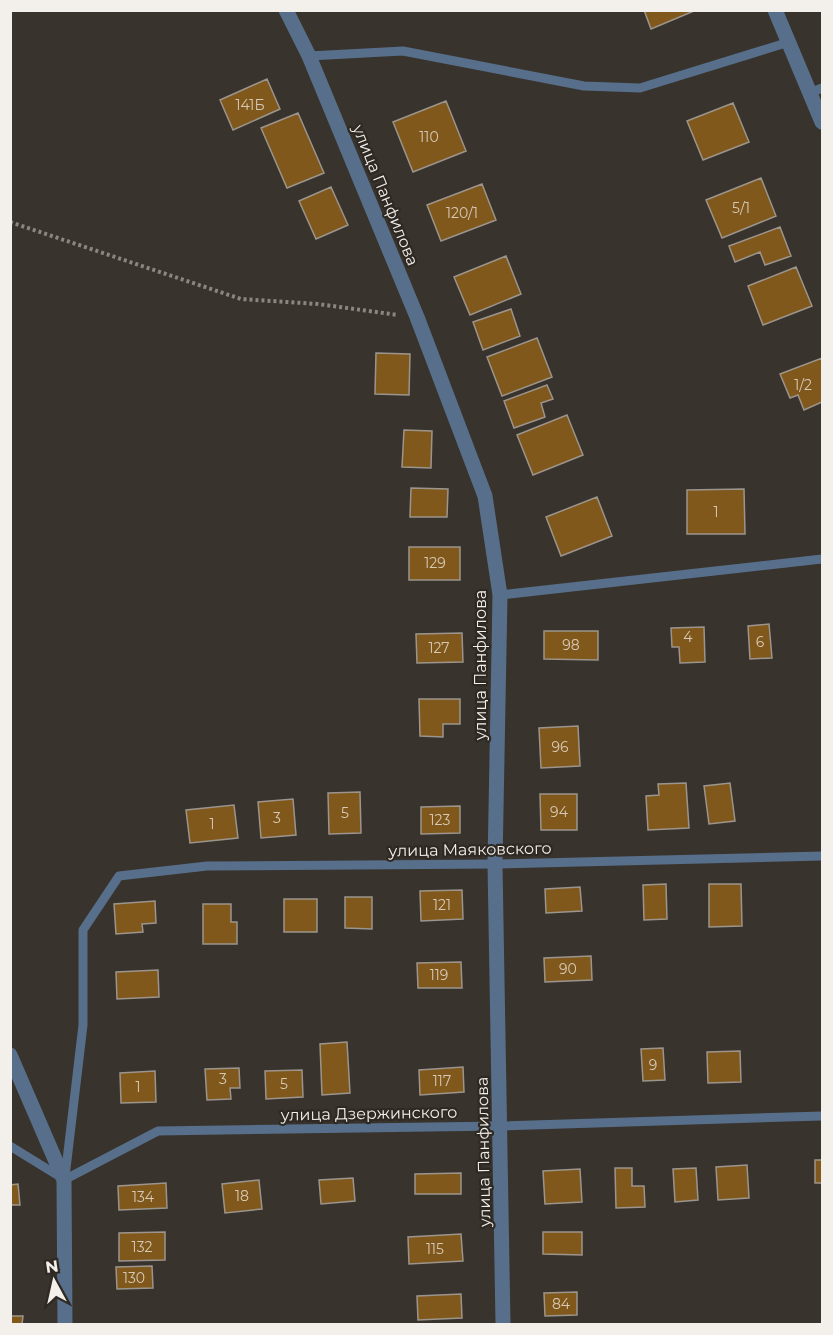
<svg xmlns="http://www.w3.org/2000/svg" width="833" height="1335" viewBox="0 0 833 1335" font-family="Montserrat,sans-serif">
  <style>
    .building { fill: #80581b; stroke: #9c958d; stroke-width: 1.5 }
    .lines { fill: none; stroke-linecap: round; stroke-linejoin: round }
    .path { stroke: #8a8680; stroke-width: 4; stroke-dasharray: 3 3; stroke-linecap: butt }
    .service { stroke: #576f8a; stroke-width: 9 }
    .minor { stroke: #576f8a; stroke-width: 15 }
    .labels { text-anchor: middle; stroke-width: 4.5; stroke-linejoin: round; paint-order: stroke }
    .number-label { font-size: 14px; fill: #d6c9b7 }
    .street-label { font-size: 16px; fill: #f3efeb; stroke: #2e2922 }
  </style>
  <rect width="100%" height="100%" fill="#38332c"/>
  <!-- building -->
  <path class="building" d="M644,10h50v1l-43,18z
    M267,79l13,30 -47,21 -13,-30z
    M446,101l20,50 -53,21 -20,-50z
    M733,103l16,39 -46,18 -16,-39z
    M298,113l26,60 -37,15 -26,-60z
    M761,178l15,38 -54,22 -16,-38z
    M482,184l14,36 -55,21 -14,-36z
    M331,187l17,38 -32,14 -17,-38z
    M780,227l11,29 -26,9 -5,-13 -25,10 -6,-16z
    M506,256l15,38 -51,21 -16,-38z
    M796,267l16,39 -49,19 -15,-39z
    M511,309l9,27 -37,14 -10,-28z
    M537,338l15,39 -50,19 -15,-39z
    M376,353l34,1 -1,41 -34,-1z
    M822,358v44l-18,8 -6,-15 -8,3 -10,-24z
    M547,385l6,14 -12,4 4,14 -31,11 -10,-27z
    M567,415l16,40 -50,20 -16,-40z
    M404,430l28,1 -1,37 -29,-1z
    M411,488l37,1 -1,28h-37z
    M744,489l1,45h-58v-44z
    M597,497l15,39 -51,20 -15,-39z
    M409,547h51v33h-51z
    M769,624l3,34 -22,1 -2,-33z
    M704,627l1,35 -25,1 -1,-16h-7l-1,-19z
    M544,631h54v29l-54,-1z
    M462,633l1,29 -46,1 -1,-29z
    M419,699h41v25h-17v13l-23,-1z
    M578,726l2,40 -39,2 -2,-40z
    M686,783l3,45 -41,2 -2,-34 13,-1 -1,-11z
    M730,783l5,38 -26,3 -5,-38z
    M360,792l1,41 -32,1 -1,-41z
    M540,794h37v36h-36z
    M293,799l3,36 -35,3 -3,-36z
    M234,805l4,33 -48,5 -4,-33z
    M460,806v27l-39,1v-27z
    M666,884l1,35 -23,1 -1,-35z
    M709,884h32l1,42 -33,1z
    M580,887l2,24 -36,2 -1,-24z
    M462,890l1,29 -42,2 -1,-30z
    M345,897h27v32l-27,-1z
    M284,899h33v33h-33z
    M155,901l1,22 -14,1 1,8 -27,2 -2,-30z
    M203,904h28v18h6v22h-34z
    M591,956l1,24 -47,2 -1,-24z
    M461,962l1,26h-44l-1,-25z
    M158,970l1,27 -42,2 -1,-27z
    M347,1042l3,51 -28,2 -2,-51z
    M663,1048l2,32 -22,1 -2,-32z
    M740,1051l1,31 -33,1 -1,-31z
    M463,1067l1,25 -44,3 -1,-25z
    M239,1068l1,20h-10l1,11 -24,1 -2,-31z
    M302,1070l1,27 -37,2 -1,-28z
    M155,1071l1,31 -35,1 -1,-30z
    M815,1160h7v23h-7z
    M747,1165l2,33 -31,2 -2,-33z
    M615,1168h17v18h12l1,21 -29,1z
    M696,1168l2,32 -23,2 -2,-33z
    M580,1169l2,33 -37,2 -2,-33z
    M461,1173v21h-46v-20z
    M353,1178l2,23 -34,3 -2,-24z
    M259,1180l3,29 -37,4 -3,-29z
    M166,1183l1,25 -48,2 -1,-24z
    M18,1184l2,21h-10v-20z
    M165,1232v28l-46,1v-28z
    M543,1232h39v23l-39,-1z
    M461,1234l2,27 -54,3 -1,-27z
    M152,1266l1,22 -36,1 -1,-22z
    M577,1292v23l-32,1 -1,-23z
    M461,1294l1,24 -44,2 -1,-24z
    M10,1316h13l-1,8h-12z"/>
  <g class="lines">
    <!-- path -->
    <path class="path" d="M10,222l231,77 77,5 80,11"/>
    <!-- service -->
    <path class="service" d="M309,56l94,-5 181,35 56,2 149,-46
      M810,93l12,-5
      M500,595l322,-36
      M10,1146l52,32
      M65,1177l18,-152v-95l36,-54 88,-10 288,-2 327,-8
      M64,1180l94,-49 343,-5 321,-10"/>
    <!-- minor -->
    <path class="minor" d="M286,10l23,46 108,261 68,179 15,99 -5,269 8,460
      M775,10l47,112
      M10,1055l54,125 1,144"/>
  </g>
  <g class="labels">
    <!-- number labels -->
    <g class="number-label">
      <text x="250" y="110">141Б</text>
      <text x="429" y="142">110</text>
      <text x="741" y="213">5/1</text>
      <text x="462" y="218">120/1</text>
      <text x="803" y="390">1/2</text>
      <text x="716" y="517">1</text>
      <text x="435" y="568">129</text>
      <text x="688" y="642">4</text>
      <text x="760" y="647">6</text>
      <text x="571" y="650">98</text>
      <text x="439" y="653">127</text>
      <text x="560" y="752">96</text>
      <text x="559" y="817">94</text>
      <text x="345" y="818">5</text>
      <text x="277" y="823">3</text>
      <text x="440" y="825">123</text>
      <text x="212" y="829">1</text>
      <text x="442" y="910">121</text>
      <text x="568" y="974">90</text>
      <text x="439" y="980">119</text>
      <text x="653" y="1070">9</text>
      <text x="223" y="1084">3</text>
      <text x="442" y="1086">117</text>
      <text x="284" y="1089">5</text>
      <text x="138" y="1092">1</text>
      <text x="242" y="1201">18</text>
      <text x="143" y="1202">134</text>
      <text x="142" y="1252">132</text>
      <text x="435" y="1254">115</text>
      <text x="134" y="1283">130</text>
      <text x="561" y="1309">84</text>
    </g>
    <!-- street labels -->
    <g class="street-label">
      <text transform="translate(386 195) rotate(68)" y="6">улица Панфилова</text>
      <text transform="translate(480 665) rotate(-90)" y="6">улица Панфилова</text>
      <text transform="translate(470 849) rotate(-1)" y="6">улица Маяковского</text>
      <text transform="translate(369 1113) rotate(-1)" y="6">улица Дзержинского</text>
      <text transform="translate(483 1152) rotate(-91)" y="6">улица Панфилова</text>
    </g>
  </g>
  <!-- border -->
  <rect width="833" height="1335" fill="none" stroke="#f3efeb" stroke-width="24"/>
  <!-- north arrow -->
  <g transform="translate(54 1281) rotate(352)" stroke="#2e2922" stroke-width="4.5" paint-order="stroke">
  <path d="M0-4.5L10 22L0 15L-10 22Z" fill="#f3efeb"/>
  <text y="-9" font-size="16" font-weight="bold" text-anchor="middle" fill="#f3efeb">N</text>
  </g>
</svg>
